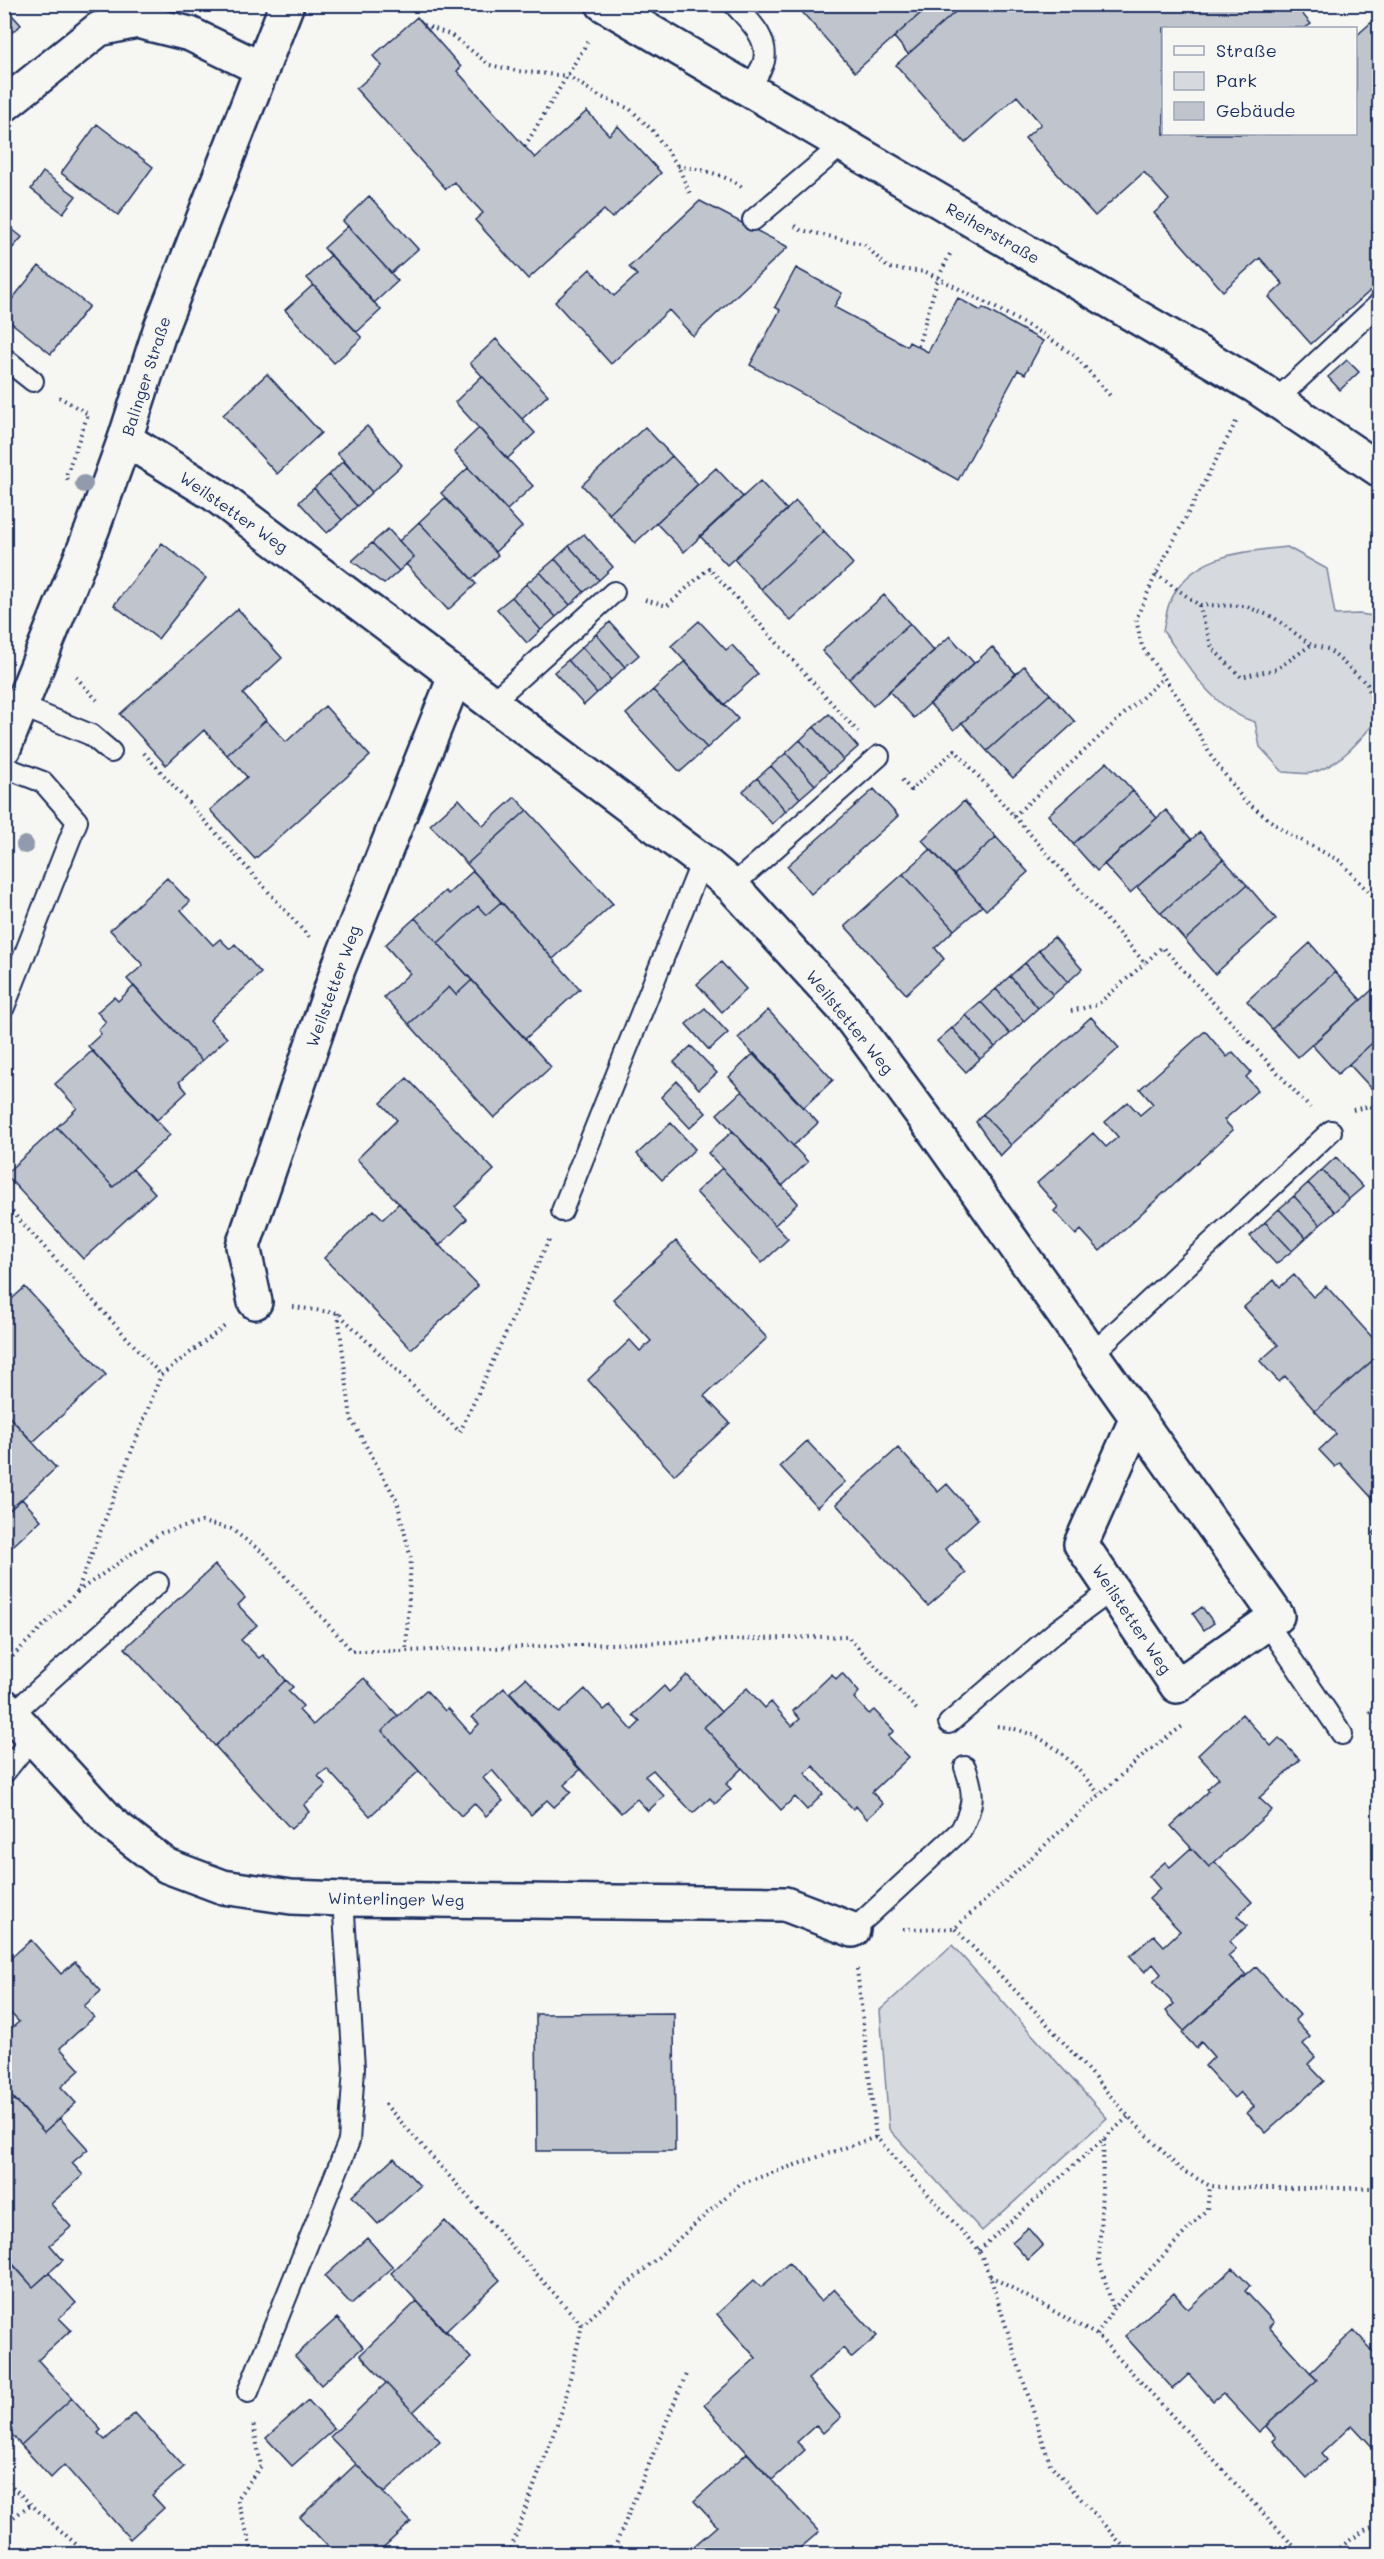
<svg xmlns="http://www.w3.org/2000/svg" width="1384" height="2559" viewBox="0 0 1384 2559" font-family="Mali,sans-serif">
  <style>
    .green { fill: #d6d9dd; stroke: #78849e; stroke-width: 1.5 }
    .building { fill: #c0c4cd; stroke: #1b2f5e; stroke-width: 1.5 }
    .lines { fill: none; stroke-linecap: round; stroke-linejoin: round }
    .lane-casing { stroke: #1b2f5e; stroke-width: 24 }
    .street-casing { stroke: #1b2f5e; stroke-width: 38 }
    .path { stroke: #1b2f5e; stroke-width: 4; stroke-dasharray: 1.5 4.5; stroke-linecap: butt }
    .lane { stroke: #f6f6f2; stroke-width: 20 }
    .street { stroke: #f6f6f2; stroke-width: 33 }
    .tree { fill: #929bae }
    .labels { text-anchor: middle; stroke-width: 5; stroke-linejoin: round; paint-order: stroke }
    .street-label { font-size: 16px; fill: #1b2f5e; stroke: #f6f6f2 }
  </style>
  <rect width="100%" height="100%" fill="#f6f6f2"/>
  <filter id="ink" filterUnits="userSpaceOnUse"><feTurbulence type="fractalNoise" baseFrequency=".0167" numOctaves="2"/><feDisplacementMap in="SourceGraphic" scale="12" xChannelSelector="R" yChannelSelector="G"/><feConvolveMatrix kernelMatrix="1 2 1 2 8 2 1 2 1" color-interpolation-filters="sRGB"/></filter>
  <g filter="url(#ink)">
    <!-- green -->
    <path class="green" d="M1287,547l40,22 8,46 25,-1 19,3v100c-17,21 -40,50 -68,56 -8,2 -19,-1 -28,-1l-23,-25 -5,-25c-42,-12 -67,-57 -92,-91 2,-8 3,-19 6,-27 21,-50 72,-52 118,-57z
      M952,1945l155,173 -125,113 -93,-102 -9,-119z"/>
    <!-- building -->
    <path class="building" d="M795,4h136l-76,68z
      M931,4h33l-56,50 -14,-17z
      M964,4h330l17,20 -6,4h-141v106h192v-98l18,-16 6,6v256l-69,62 -42,-47 14,-13 -23,-26 -37,33 -69,-78 15,-13 -25,-28 -49,44 -70,-78 16,-14 -24,-28 -52,47 -69,-78z
      M4,6l17,19 -17,14z
      M417,17l44,50 -4,4 78,87 52,-47 22,24 9,-9 43,47 -49,45 -8,-8 -76,69 -53,-59 8,-7 -29,-31 -8,7 -90,-100 26,-23 -9,-10z
      M97,124l56,43 -35,48 -57,-42z
      M43,172l33,24 -13,17 -32,-24z
      M369,196l49,53 -27,24 -48,-52z
      M700,201l88,46 -95,89 -24,-26 -58,54 -56,-62 35,-33 24,27 23,-21 -8,-8z
      M4,223l18,14 -18,21z
      M348,226l50,55 -24,22 -50,-55z
      M331,255l50,55 -24,22 -50,-54z
      M39,266l50,40 -38,48 -47,-37v-8z
      M796,268l46,25 -8,14 73,39 2,-4 19,10 30,-54 23,13 2,-3 60,33 -18,33 -7,-4 -60,110 -208,-115 30,-55 -5,-3z
      M313,285l49,53 -28,25 -49,-53z
      M496,339l52,56 -26,24 -52,-56z
      M1347,360l12,12 -19,18 -12,-13z
      M267,374l54,59 -44,41 -54,-59z
      M482,376l53,57 -28,26 -52,-57z
      M367,426l35,39 -30,27 -35,-39z
      M645,427l27,29 -63,58 -27,-29z
      M479,428l54,58 -26,24 -53,-58z
      M672,456l26,28 -63,59 -26,-29z
      M343,461l29,31 -15,14 -28,-31z
      M468,468l54,59 -27,25 -54,-59z
      M716,468l27,29 -59,55 -28,-29z
      M329,475l28,31 -15,14 -28,-32z
      M760,481l27,29 -60,55 -27,-29z
      M314,488l28,32 -15,13 -28,-31z
      M445,498l53,57 -26,24 -53,-57z
      M796,501l28,30 -63,58 -27,-30z
      M419,522l57,62 -28,26 -42,-46 8,-7 -15,-16z
      M388,529l26,28 -15,14 -27,-28z
      M824,531l29,33 -62,57 -30,-32z
      M584,534l29,33 -14,13 -30,-34z
      M162,543l44,35 -48,61 -44,-34z
      M372,543l27,28 -15,13 -32,-23z
      M569,546l30,34 -15,12 -29,-33z
      M555,559l29,33 -14,13 -30,-33z
      M540,572l30,33 -14,12 -30,-33z
      M526,584l30,33 -15,13 -29,-33z
      M884,595l26,29 -61,55 -27,-28z
      M512,597l29,33 -14,13 -30,-34z
      M238,609l44,49 -39,36 23,26 -39,35 -23,-25 -38,35 -46,-51z
      M699,621l27,29 6,-5 26,29 -34,31 -53,-59z
      M610,622l29,33 -14,12 -29,-33z
      M910,624l24,27 -61,55 -24,-27z
      M596,634l29,33 -14,13 -29,-33z
      M950,636l24,27 -60,55 -25,-27z
      M582,647l29,33 -14,13 -29,-33z
      M992,647l24,27 -62,56 -24,-26z
      M568,660l29,33 -13,12 -30,-33z
      M685,661l53,58 -31,29 -54,-58z
      M1024,666l26,28 -63,57 -25,-28z
      M653,690l54,58 -27,24 -54,-58z
      M1050,694l25,28 -62,56 -26,-27z
      M325,706l45,50 -115,103 -45,-49 37,-33 -20,-22 39,-35 20,22z
      M829,714l29,33 -15,13 -29,-33z
      M814,727l29,33 -14,12 -29,-32z
      M800,740l29,32 -14,13 -29,-32z
      M786,753l29,32 -15,13 -29,-32z
      M1107,762l26,29 -60,53 -25,-29z
      M771,766l29,32 -14,13 -29,-33z
      M757,778l29,33 -14,13 -29,-33z
      M874,789l24,27 -87,78 -24,-28z
      M1133,791l24,27 -60,53 -24,-27z
      M515,797l12,13 -60,54 -37,-39 29,-26 24,27z
      M964,801l32,36 -42,38 -32,-35z
      M527,810l86,94 -60,55 -86,-95z
      M1166,810l25,29 -61,54 -26,-29z
      M1200,832l23,27 -62,54 -24,-26z
      M996,837l32,35 -42,38 -32,-35z
      M931,849l51,57 -28,24 -51,-56z
      M1223,859l24,26 -62,55 -24,-27z
      M473,871l28,31 -15,13 -8,-9 -40,37 -23,-25 30,-27 3,3z
      M903,874l51,56 -19,18 9,11 -38,35 -61,-68z
      M167,878l23,24 -9,8 32,35 7,-6 10,10 5,-5 26,29 -51,47 17,18 -25,23 -75,-82 16,-14 -33,-35z
      M1247,885l29,34 -61,55 -30,-34z
      M501,902l79,87 -55,50 -87,-96 40,-37 8,9z
      M415,918l57,62 -16,15 -7,-8 -40,37 -25,-27 26,-24 -25,-28z
      M1054,937l28,32 -14,13 -29,-32z
      M1310,943l25,29 -63,57 -25,-28z
      M1039,950l29,32 -15,13 -28,-32z
      M721,962l25,27 -24,23 -25,-28z
      M1025,963l28,32 -15,13 -28,-32z
      M1335,972l26,28 -63,57 -26,-28z
      M1010,976l28,32 -14,13 -28,-32z
      M472,980l79,87 -57,51 -85,-94 40,-37 7,8z
      M134,986l68,75 -23,21 8,10 -30,28 -69,-74 13,-12 -3,-4 8,-8 -9,-10 17,-15 4,4z
      M996,989l28,32 -14,13 -29,-32z
      M1373,989l7,8v39l-42,38 -26,-29z
      M981,1002l29,32 -15,13 -29,-32z
      M705,1008l23,25 -19,17 -23,-26z
      M768,1010l65,70 -30,28 -65,-70z
      M966,1015l29,32 -15,12 -28,-31z
      M1091,1017l28,31 -108,97 -28,-31z
      M952,1028l28,31 -14,13 -29,-31z
      M1205,1031l22,26 6,-5 18,20 -5,5 12,13 -34,30 9,10 -133,121 -19,-21 -5,5 -22,-24 4,-4 -21,-24 56,-50 13,14 12,-10 -13,-15 23,-20 12,13 13,-11 -13,-15z
      M1380,1036v49l-7,5 -24,-26z
      M691,1046l26,27 -18,16 -25,-27z
      M92,1051l78,84 -57,52 -56,-60 20,-19 -22,-24z
      M754,1053l64,70 -25,23 -64,-69z
      M407,1078l87,92 -39,37 12,12 -28,27 -82,-87 40,-39 -16,-17z
      M677,1081l29,32 -16,15 -29,-31z
      M742,1091l66,71 -26,24 -65,-72z
      M983,1114l28,31 -11,11 -24,-34z
      M671,1123l24,26 -33,31 -25,-26z
      M57,1127l56,60 20,-18 22,24 -72,66 -78,-85z
      M733,1131l65,72 -23,22 -67,-72z
      M1336,1157l27,30 -14,12 -27,-29z
      M722,1168l66,71 -26,24 -66,-71z
      M1322,1170l27,29 -14,13 -27,-29z
      M1308,1183l27,29 -15,13 -26,-29z
      M1294,1196l26,29 -14,13 -27,-29z
      M399,1203l79,83 -67,63 -87,-91 50,-48 9,9z
      M1279,1209l27,29 -14,13 -27,-29z
      M1265,1222l27,29 -16,13 -26,-28z
      M676,1241l91,97 -63,58 26,27 -56,52 -86,-95 42,-40 10,11 11,-10 -38,-42z
      M1294,1275l19,22 13,-11 54,60v8l-65,57 -30,-35 -6,6 -19,-21 18,-16 -34,-38 30,-27 6,7z
      M25,1287l81,88 -73,67 -29,-31v-105z
      M1373,1360l7,7v122l-9,8 -31,-34 -5,4 -16,-17 17,-16 -21,-23z
      M4,1411l52,57 -52,47z
      M807,1441l38,41 -28,25 -37,-41z
      M898,1448l40,44 9,-8 31,35 -33,30 21,24 -38,33 -92,-102z
      M1380,1489v18l-9,-10z
      M22,1499l19,21 -37,34v-39z
      M1380,1527v14l-7,-8z
      M215,1565l30,33 -7,7 19,20 -16,15 18,18 4,-3 23,25 -71,66 -90,-98z
      M1202,1607l12,16 -10,7 -11,-16z
      M842,1673l17,19 -5,6 15,16 5,-4 20,21 -6,5 21,21 -37,35 11,12 -16,15 -11,-13 -3,3 -40,-43 -8,7 18,21 -16,16 -12,-13 -14,13 -77,-83 43,-39 18,20 6,-6 21,24 8,-7 -7,-8 39,-37 4,5z
      M687,1675l34,37 -17,15 38,41 -16,16 5,5 -16,15 -5,-6 -17,15 -40,-43 -8,6 19,20 -16,15 -11,-12 -16,14 -111,-121 16,-14 33,35 26,-24 19,21 6,-5 22,25 8,-8 -7,-7 31,-29 5,6z
      M364,1678l34,38 -16,15 37,40 -49,45 -43,-47 -9,7 8,9 -22,20 5,7 -18,17 -76,-83 71,-66 7,7 -5,4 15,15 -4,4 14,15z
      M504,1688l76,82 -16,15 7,7 -17,15 -7,-7 -16,15 -39,-45 -9,8 20,23 -17,15 -12,-13 -13,13 -79,-85 44,-41 19,21 3,-3 22,25 9,-9 -7,-7z
      M1242,1714l29,32 8,-8 21,22 -41,38 13,12 -63,57 -38,-41 38,-35 -2,-2 12,-11 -21,-23z
      M1191,1848l18,19 6,-5 37,40 -15,14 10,10 -17,15 6,8 -8,7 18,19 -62,56 -18,-20 8,-7 -21,-22 8,-8 -8,-10 -8,8 -15,-16 24,-21 10,11 16,-15 -31,-32 11,-10 -11,-13 16,-14 5,5z
      M31,1940l30,34 14,-12 26,29 -17,15 10,11 -34,31 20,22 -19,17 15,16 -32,29 -40,-44v-54l15,-12 -15,-16v-42z
      M1256,1967l44,48 -5,5 15,17 -7,7 12,13 -7,7 16,17 -58,52 -19,-20 7,-6 -14,-15 -6,6 -29,-32 9,-9 -13,-15 -5,6 -14,-15z
      M674,2013l1,138h-138l-1,-137z
      M1380,2076v17l-9,-9z
      M15,2099l29,33 16,-14 28,31 -16,14 11,12 -32,29 20,23 -21,18 13,15 -30,27 -29,-32v-72l4,-2 -4,-4v-69z
      M394,2158l26,28 -42,38 -26,-28z
      M445,2221l55,59 -55,52 -54,-59z
      M1028,2228l15,18 -15,14 -16,-18z
      M367,2238l26,29 -42,37 -26,-28z
      M5,2255l28,32 16,-14 27,30 -17,15 12,12 -33,30 34,38 -51,47 -17,-19z
      M789,2263l32,38 13,-12 43,47 -25,22 -9,-10 -35,31 33,38 -18,16 -7,-8 -19,17 8,8 -33,30 -68,-75 52,-47 -39,-44 37,-34 7,7z
      M1233,2268l17,18 -5,5 29,31 -5,5 48,53 -58,52 -36,-39 -10,8 -24,-27 -16,15 -48,-53 49,-43 14,16z
      M417,2301l54,57 -58,54 -53,-57z
      M337,2318l26,29 -42,38 -26,-29z
      M1354,2330l26,29v96l-28,-30 -31,29 5,6 -19,18 -34,-37 3,-3 -10,-12 51,-46 -7,-7z
      M386,2383l54,58 -56,52 -54,-56z
      M72,2398l29,32 -3,3 7,7 30,-27 49,54 -32,28 12,13 -34,31 -66,-74 -13,13 -30,-33z
      M308,2400l26,29 -42,37 -26,-28z
      M747,2453l72,79 -26,22h-108l32,-28 -23,-25z
      M356,2464l55,58 -35,32h-41l-35,-37z"/>
    <g class="lines">
      <!-- lane casing -->
      <g class="lane-casing">
        <path id="lane" d="M734,4c14,16 35,33 30,57 -2,9 -11,20 -16,29
          M753,220l89,-75
          M4,358l29,23
          M1276,400l104,-97
          M491,703l123,-111
          M21,706l70,29 20,17
          M4,767l39,15 34,39 -73,186
          M732,886l147,-130
          M562,1211l140,-350
          M1091,1355l240,-224
          M1267,1623l75,111
          M12,1714l146,-131
          M949,1723l106,-91 57,-42
          M4,1773l29,-36
          M853,1930l108,-100c13,-26 14,-36 4,-63
          M248,2392l101,-251 5,-73 -11,-169"/>
      </g>
      <!-- street casing -->
      <g class="street-casing">
        <path id="street" d="M603,4l652,382 125,84
          M4,105l95,-76 38,-8 53,13 72,35
          M125,439l89,55 488,367 30,25 113,124 90,122 342,484 -100,70 -96,-142 55,-124
          M4,748l88,-218 33,-91 35,-109 127,-326
          M255,1302l-12,-56 95,-277 117,-292
          M4,1706l107,117 56,43 56,21 68,10 52,2 442,5 68,26"/>
      </g>
      <!-- path -->
      <path class="path" d="M424,25l27,10 39,30 27,6 51,5 31,20 31,13 23,22 25,35 13,30
        M525,146l63,-105
        M678,166c23,3 46,8 65,22
        M795,226l6,4 63,14 24,24 38,4 61,31 59,33 29,20 37,42
        M918,346l20,-68 13,-26
        M59,397l29,17 -22,62 2,4
        M1236,422l-80,152 -20,45 6,28 40,56 29,53 32,43 42,33 55,29 40,43
        M1156,574l43,31 46,1 28,11 38,28 17,4 39,35 13,36
        M645,600l22,6 42,-38 149,164
        M1199,605l13,43 29,29 36,-8 34,-24
        M76,677l21,23
        M144,753l165,184
        M902,780l9,10 44,-40 190,213 17,-16 148,161
        M1014,816l149,-138
        M1071,1011l26,-6 48,-42
        M1353,1110l17,-4 10,6
        M4,1203l157,172
        M293,1307l45,6 122,119 89,-192
        M338,1313l13,106 46,82 14,58 -5,92
        M77,1592l84,-59 41,-11 29,7 34,25 87,97h54l441,-15 72,76
        M4,1665l73,-73 84,-217 64,-49
        M1369,1713l11,-9
        M1375,1722l5,8
        M997,1726c49,5 72,32 102,68
        M903,1929l52,-1 188,-173 41,-30
        M955,1929l85,87 89,101 51,52 30,17 23,2h147
        M857,1969l19,168 103,113 11,26 60,188 80,90
        M385,2104l197,221
        M1104,2139l-5,121 14,48
        M979,2250l149,-133
        M990,2276l107,59 204,219
        M1097,2335l16,-26 94,-100 3,-23
        M4,2478c26,28 56,50 82,76
        M4,2524l26,-19
        M253,2554l-16,-56 24,-32 -8,-43
        M509,2554l55,-149 18,-80 158,-141 136,-47
        M612,2554l75,-182
        M1330,2554l35,-24 15,-6"/>
      <!-- lane -->
      <use href="#lane" class="lane"/>
      <!-- street -->
      <use href="#street" class="street"/>
    </g>
    <!-- trees -->
    <g class="tree">
      <circle cx="84" cy="484" r="9"/>
      <circle cx="25" cy="845" r="9"/>
    </g>
  </g>
  <g class="labels">
    <!-- street labels -->
    <g class="street-label">
      <text transform="translate(993 233) rotate(30)" y="6">Reiherstraße</text>
      <text transform="translate(146 376) rotate(-72)" y="6">Balinger Straße</text>
      <text transform="translate(234 512) rotate(35)" y="6">Weilstetter Weg</text>
      <text transform="translate(333 986) rotate(-70)" y="6">Weilstetter Weg</text>
      <text transform="translate(850 1022) rotate(51)" y="6">Weilstetter Weg</text>
      <text transform="translate(1132 1619) rotate(56)" y="6">Weilstetter Weg</text>
      <text transform="translate(396 1899) rotate(1)" y="6">Winterlinger Weg</text>
    </g>
  </g>
  <!-- margin -->
  <rect width="1384" height="2559" fill="none" stroke="#f6f6f2" stroke-width="24"/>
  <rect x="12" y="12" width="1360" height="2535" fill="none" stroke="#1b2f5e" stroke-width="2" filter="url(#ink)"/>
  <!-- legend -->
  <rect x="1162" y="27" width="195" height="108" fill="#f6f6f2" stroke="#9ea6b7" stroke-width="1.5"/>
  <rect x="1174" y="46" width="30" height="9" fill="#f6f6f2" stroke="#9ea6b7" stroke-width="1.5"/>
  <text x="1216" y="57" font-size="18" fill="#1b2f5e">Straße</text>
  <rect x="1174" y="72" width="30" height="18" fill="#d6d9dd" stroke="#9ea6b7" stroke-width="1.5"/>
  <text x="1216" y="87" font-size="18" fill="#1b2f5e">Park</text>
  <rect x="1174" y="102" width="30" height="18" fill="#c0c4cd" stroke="#9ea6b7" stroke-width="1.5"/>
  <text x="1216" y="117" font-size="18" fill="#1b2f5e">Gebäude</text>
</svg>
